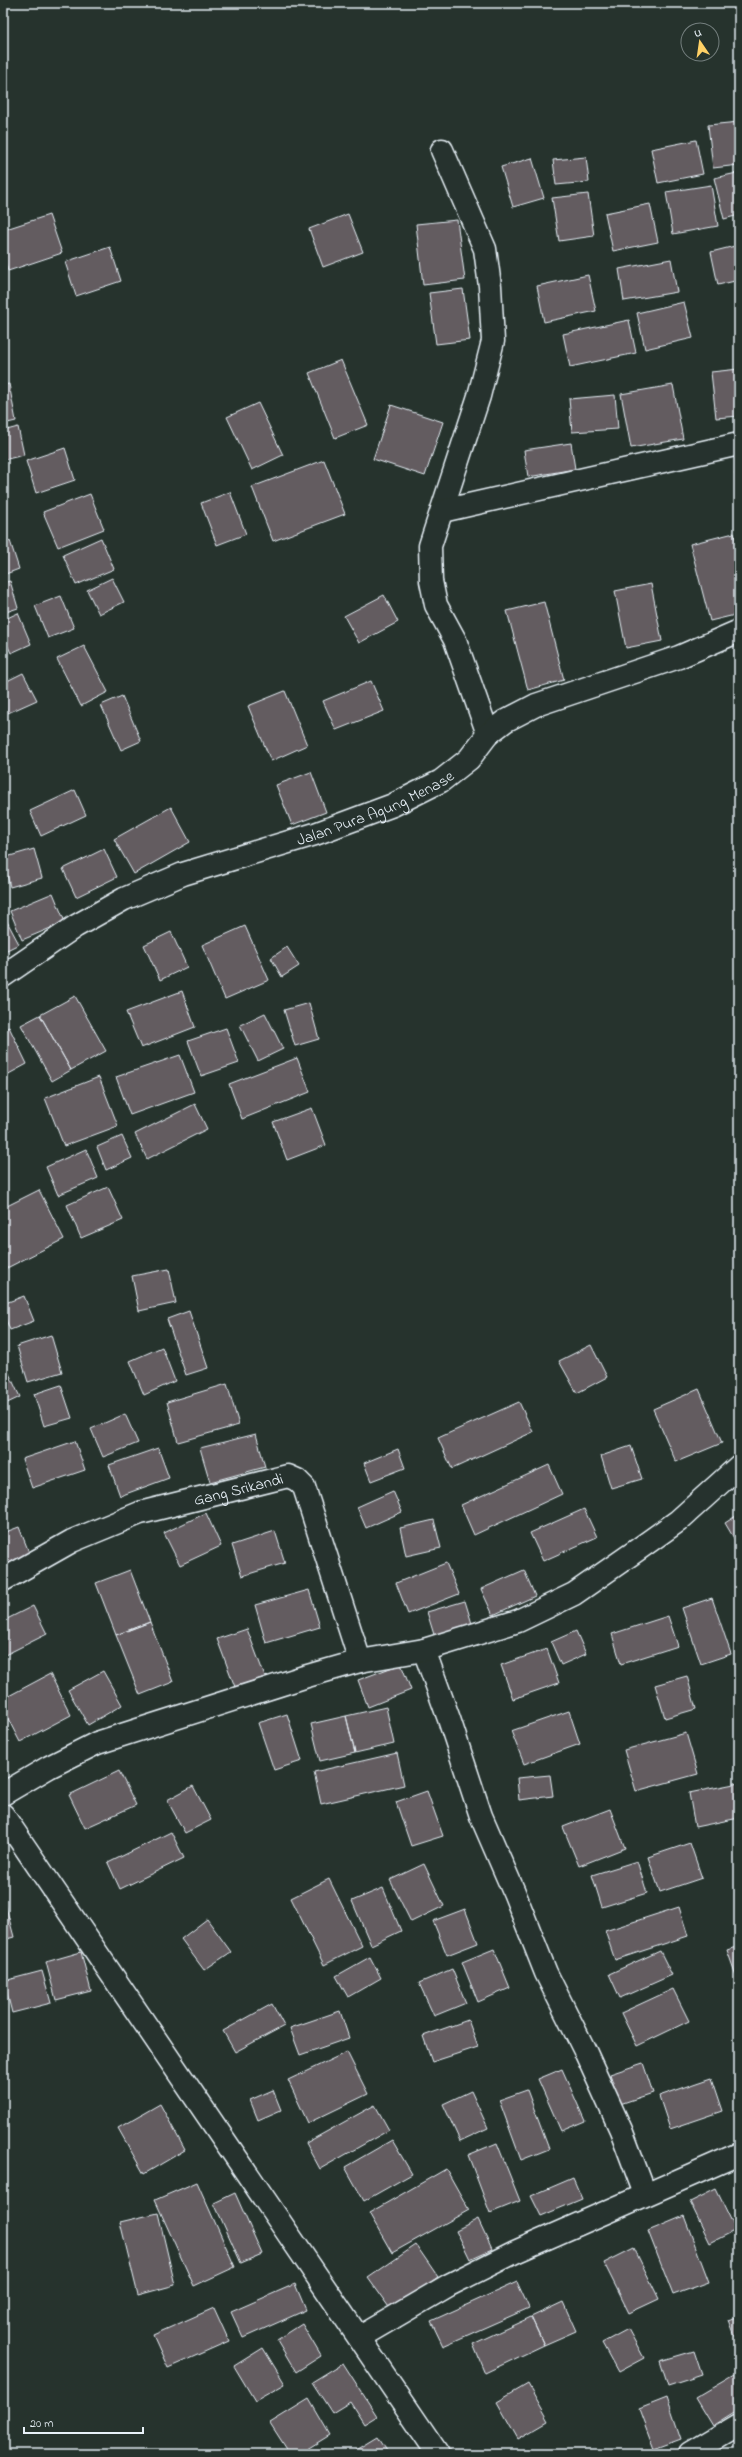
<svg xmlns="http://www.w3.org/2000/svg" width="742" height="2457" viewBox="0 0 742 2457" font-family="'Indie Flower',sans-serif">
  <style>
    .building { fill: #645b60; stroke: #e8f1f8 }
    .lines { fill: none; stroke-linecap: round; stroke-linejoin: round }
    .minor-casing { stroke: #e8f1f8; stroke-width: 25 }
    .tertiary-casing { stroke: #e8f1f8; stroke-width: 25 }
    .minor { stroke: #26332d; stroke-width: 22 }
    .tertiary { stroke: #26332d; stroke-width: 22 }
    .labels { text-anchor: middle; stroke-width: 3; stroke-linejoin: round; paint-order: stroke }
    .street-label { font-size: 16px; fill: #e8f1f8; stroke: #26332d }
  </style>
  <rect width="100%" height="100%" fill="#26332d"/>
  <filter id="ink" filterUnits="userSpaceOnUse"><feTurbulence type="fractalNoise" baseFrequency=".025" numOctaves="2"/><feDisplacementMap in="SourceGraphic" scale="8" xChannelSelector="R" yChannelSelector="G"/><feConvolveMatrix kernelMatrix="1 2 1 2 8 2 1 2 1" color-interpolation-filters="sRGB"/></filter>
  <g filter="url(#ink)">
    <!-- building -->
    <path class="building" d="M739,122v43l-26,3 -5,-43z
      M696,140l7,34 -45,9 -7,-34z
      M586,157l3,25 -33,3 -3,-25z
      M532,158l12,40 -31,9 -12,-40z
      M737,173l2,42 -15,4 -10,-41z
      M711,185l7,41 -45,8 -7,-42z
      M588,194l6,42 -35,5 -7,-43z
      M650,204l8,38 -45,9 -8,-38z
      M348,214l15,38 -40,15 -14,-38z
      M49,215l13,38 -54,18 -5,-16v-25z
      M457,220l8,60 -42,5 -7,-61z
      M739,245v35l-21,5 -7,-33z
      M110,247l11,34 -45,15 -11,-34z
      M671,259l6,33 -53,9 -5,-32z
      M588,275l8,36 -52,11 -7,-36z
      M463,289l7,51 -34,4 -7,-51z
      M684,302l9,36 -48,11 -8,-36z
      M739,302v28l-4,-27z
      M629,320l7,33 -66,14 -7,-33z
      M341,360l27,65 -33,13 -26,-65z
      M739,369v47l-23,2 -5,-46z
      M9,384l7,37 -13,3v-39z
      M673,385l10,54 -52,9 -10,-54z
      M615,395l3,34 -46,3 -3,-33z
      M258,403l25,52 -31,15 -25,-53z
      M391,405l52,17 -18,54 -52,-17z
      M18,427l6,28 -21,5v-29z
      M571,443l4,26 -47,8 -4,-27z
      M65,448l10,32 -39,13 -10,-32z
      M324,460l21,54 -72,27 -21,-54z
      M739,472v25l-4,-24z
      M230,492l16,42 -29,11 -16,-42z
      M90,494l14,35 -46,18 -15,-35z
      M734,533l5,21v60l-29,7 -20,-77z
      M101,538l13,31 -38,16 -13,-30z
      M10,541l9,28 -16,6v-32z
      M112,578l12,24 -25,12 -12,-24z
      M10,581l8,27 -15,5v-30z
      M651,584l11,57 -36,7 -11,-57z
      M384,595l14,27 -39,21 -15,-27z
      M61,596l13,32 -26,10 -13,-32z
      M544,602l20,78 -36,10 -21,-79z
      M18,613l13,31 -20,9 -8,-17v-16z
      M84,646l24,46 -27,14 -24,-47z
      M23,673l14,27 -29,13 -5,-10v-20z
      M371,681l13,30 -48,19 -13,-29z
      M285,691l22,54 -36,16 -23,-55z
      M122,696l19,45 -20,9 -20,-45z
      M311,772l15,40 -34,13 -16,-40z
      M75,790l11,25 -45,21 -11,-25z
      M171,807l19,35 -56,32 -20,-35z
      M34,849l8,29 -32,9 -7,-29z
      M104,849l13,28 -41,20 -13,-28z
      M53,893l12,29 -43,18 -12,-29z
      M3,914l16,30 -16,8z
      M245,926l24,54 -44,19 -23,-54z
      M171,932l16,35 -27,13 -16,-35z
      M287,947l12,19 -17,11 -11,-19z
      M182,991l13,36 -54,21 -15,-36z
      M75,996l31,55 -35,19 -31,-55z
      M309,1003l10,36 -24,7 -11,-36z
      M265,1013l18,36 -25,12 -18,-36z
      M40,1015l31,55 -19,11 -31,-56z
      M9,1027l18,37 -24,13v-47z
      M226,1028l13,35 -38,13 -13,-35z
      M180,1055l14,37 -64,23 -14,-38z
      M297,1058l13,34 -68,27 -13,-35z
      M99,1077l19,49 -54,20 -19,-48z
      M195,1104l12,25 -60,30 -12,-25z
      M312,1108l14,37 -39,15 -14,-38z
      M122,1136l10,22 -26,12 -9,-23z
      M86,1149l12,29 -40,17 -12,-28z
      M108,1187l15,33 -42,18 -14,-33z
      M39,1190l25,49 -61,31v-62z
      M169,1269l7,34 -37,8 -7,-35z
      M24,1296l10,25 -24,9 -7,-18v-8z
      M189,1311l19,57 -22,7 -19,-56z
      M51,1335l11,37 -34,10 -11,-36z
      M591,1345l16,32 -30,16 -18,-32z
      M162,1347l13,34 -31,14 -14,-34z
      M6,1367l14,30 -17,8v-37z
      M227,1384l12,41 -61,17 -11,-40z
      M61,1385l11,33 -28,8 -10,-32z
      M699,1389l23,54 -46,19 -23,-53z
      M519,1402l14,30 -81,37 -14,-31z
      M125,1414l13,29 -35,14 -12,-28z
      M256,1434l9,33 -55,15 -10,-34z
      M75,1441l10,29 -53,18 -10,-29z
      M631,1446l11,33 -31,9 -10,-32z
      M158,1448l11,30 -49,18 -11,-31z
      M398,1449l7,19 -34,13 -7,-18z
      M549,1465l13,29 -88,41 -13,-30z
      M393,1491l9,21 -36,16 -9,-21z
      M584,1509l13,28 -54,24 -13,-28z
      M206,1513l15,33 -41,19 -16,-32z
      M739,1514v31h-1l-13,-22z
      M434,1520l7,28 -35,8 -6,-28z
      M19,1527l11,28 -27,10v-32z
      M275,1531l10,32 -43,13 -10,-31z
      M446,1563l13,31 -51,20 -12,-31z
      M130,1570l20,52 -34,13 -20,-52z
      M524,1570l11,26 -42,19 -12,-26z
      M309,1590l11,37 -54,16 -11,-38z
      M712,1598l19,56 -30,10 -19,-56z
      M465,1601l8,26 -38,11 -8,-26z
      M33,1606l14,28 -44,22v-35z
      M668,1616l10,30 -57,18 -9,-30z
      M150,1622l23,60 -33,13 -24,-60z
      M247,1629l18,48 -30,10 -18,-48z
      M576,1631l10,23 -25,11 -10,-23z
      M547,1649l12,34 -46,16 -12,-34z
      M401,1664l10,26 -43,17 -10,-27z
      M103,1671l19,34 -34,20 -20,-35z
      M50,1674l21,41 -51,27 -17,-33v-10z
      M687,1676l9,33 -31,9 -10,-33z
      M386,1707l8,37 -39,9 -9,-37z
      M569,1711l11,33 -56,20 -13,-33z
      M287,1714l15,47 -28,9 -16,-47z
      M346,1716l9,37 -35,8 -9,-37z
      M686,1733l12,41 -62,17 -12,-41z
      M397,1753l7,32 -83,19 -7,-32z
      M119,1771l17,34 -51,23 -16,-33z
      M550,1775l3,21 -34,4 -2,-22z
      M739,1783v35l-44,9 -6,-34z
      M193,1786l18,34 -26,13 -18,-33z
      M427,1791l16,45 -32,10 -15,-44z
      M610,1809l15,39 -46,18 -16,-39z
      M171,1832l13,26 -64,31 -12,-26z
      M690,1843l12,35 -42,14 -12,-35z
      M637,1861l10,32 -45,14 -10,-32z
      M424,1864l20,42 -33,16 -21,-42z
      M329,1879l33,67 -38,19 -33,-67z
      M383,1888l18,43 -30,14 -19,-44z
      M3,1896l11,41 -11,3z
      M679,1907l9,29 -73,24 -10,-29z
      M465,1909l13,34 -31,12 -14,-34z
      M207,1919l24,33 -27,18 -23,-31z
      M739,1946v38l-12,-34z
      M494,1949l16,39 -32,14 -16,-40z
      M660,1951l12,24 -52,23 -11,-24z
      M81,1952l10,39 -35,9 -10,-38z
      M370,1957l11,21 -33,19 -12,-21z
      M452,1969l14,34 -32,13 -15,-33z
      M42,1971l9,32 -39,10 -8,-32z
      M673,1989l16,32 -52,25 -16,-33z
      M272,2004l12,22 -49,26 -12,-21z
      M340,2011l9,27 -49,17 -10,-27z
      M468,2020l10,27 -46,15 -9,-26z
      M347,2052l21,42 -60,29 -20,-43z
      M643,2063l10,30 -33,11 -10,-30z
      M562,2069l23,52 -24,10 -23,-52z
      M712,2078l11,33 -53,18 -11,-33z
      M273,2090l8,20 -23,10 -8,-20z
      M527,2090l22,59 -28,11 -22,-60z
      M471,2091l17,37 -28,13 -17,-37z
      M160,2104l25,46 -41,24 -26,-46z
      M375,2105l14,25 -69,39 -14,-26z
      M392,2140l20,34 -48,27 -19,-34z
      M497,2143l23,58 -30,12 -22,-58z
      M446,2169l23,41 -77,43 -23,-40z
      M573,2178l9,21 -41,17 -10,-20z
      M197,2182l38,85 -41,19 -39,-86z
      M716,2189l20,41 -26,13 -20,-41z
      M235,2193l27,61 -21,9 -27,-60z
      M158,2213l17,72 -37,10 -18,-73z
      M684,2216l25,66 -36,13 -25,-64z
      M478,2219l14,30 -22,10 -14,-29z
      M416,2245l22,32 -47,33 -23,-32z
      M634,2248l25,51 -30,14 -25,-50z
      M517,2282l12,26 -86,38 -12,-25z
      M295,2284l11,26 -63,28 -12,-26z
      M563,2302l13,29 -32,14 -13,-28z
      M214,2308l15,33 -61,27 -15,-33z
      M739,2316v30l-10,-26z
      M531,2317l13,28 -59,28 -12,-29z
      M302,2324l19,32 -25,16 -19,-32z
      M628,2329l16,29 -26,14 -16,-29z
      M263,2348l22,36 -30,17 -21,-35z
      M694,2351l8,24 -34,11 -8,-25z
      M343,2363l34,53 -13,8 -14,-22 -18,11 -20,-31z
      M734,2375l5,8v26l-27,17 -17,-28z
      M528,2384l21,37 -31,18 -21,-37z
      M667,2398l14,41 -27,10 -15,-40z
      M309,2399l21,36 -31,19h-9l-20,-31z
      M378,2437l11,17h-39z"/>
    <g class="lines">
      <!-- minor casing -->
      <g class="minor-casing">
        <g id="minor">
          <path d="M442,150l43,99 5,37 3,55 -14,55 -49,150 1,35 5,24 19,35 33,94"/>
          <path d="M442,511l297,-67"/>
          <path id="s1" d="M3,976l73,-50 48,-27 59,-25 132,-40 78,-29 48,-24 28,-22 19,-25 17,-13 31,-16 143,-48 60,-26"/>
          <path id="s2" d="M3,1580l69,-39 68,-28 148,-37 9,4 7,7 56,174"/>
          <path d="M424,1650l25,69 32,97 33,76 32,81 39,78 36,79 24,64"/>
          <path d="M3,1794l46,-27 48,-24 207,-66 56,-16 64,-11 94,-29 56,-27 59,-41 45,-32 61,-55"/>
          <path d="M360,2337l89,-52 66,-33 224,-98"/>
          <path d="M690,2454l49,-29"/>
        </g>
      </g>
      <!-- tertiary casing -->
      <g class="tertiary-casing">
        <path id="tertiary" d="M3,1815l435,639"/>
      </g>
      <!-- minor -->
      <use href="#minor" class="minor"/>
      <!-- tertiary -->
      <use href="#tertiary" class="tertiary"/>
    </g>
  </g>
  <g class="labels">
    <!-- street labels -->
    <g class="street-label">
      <text dy="6" stroke="none"><textPath href="#s1" startOffset="411">Jalan Pura Agung Menase</textPath></text>
      <text dy="6" stroke="none"><textPath href="#s2" startOffset="254">Gang Srikandi</textPath></text>
    </g>
  </g>
  <!-- margin -->
  <rect width="742" height="2457" fill="none" stroke="#26332d" stroke-width="16"/>
  <rect x="8" y="8" width="726" height="2441" fill="none" stroke="#e8f1f8" stroke-width="1.5" filter="url(#ink)"/>
  <!-- north arrow -->
  <g transform="translate(700 42) rotate(347)"><circle r="19" fill="#26332d" stroke="#747f7e"/>
  <path d="M0-3L7 15L0 10L-7 15Z" fill="#ffd166"/>
  <text y="-6" font-size="11" font-weight="bold" text-anchor="middle" fill="#e8f1f8">U</text>
  </g>
  <!-- scale -->
  <path d="M24 2427v6h119v-6" fill="none" stroke="#e8f1f8" stroke-width="2"/>
  <text x="30" y="2427" font-size="12" fill="#e8f1f8" stroke="#26332d" stroke-width="3" paint-order="stroke">20 m</text>
</svg>
